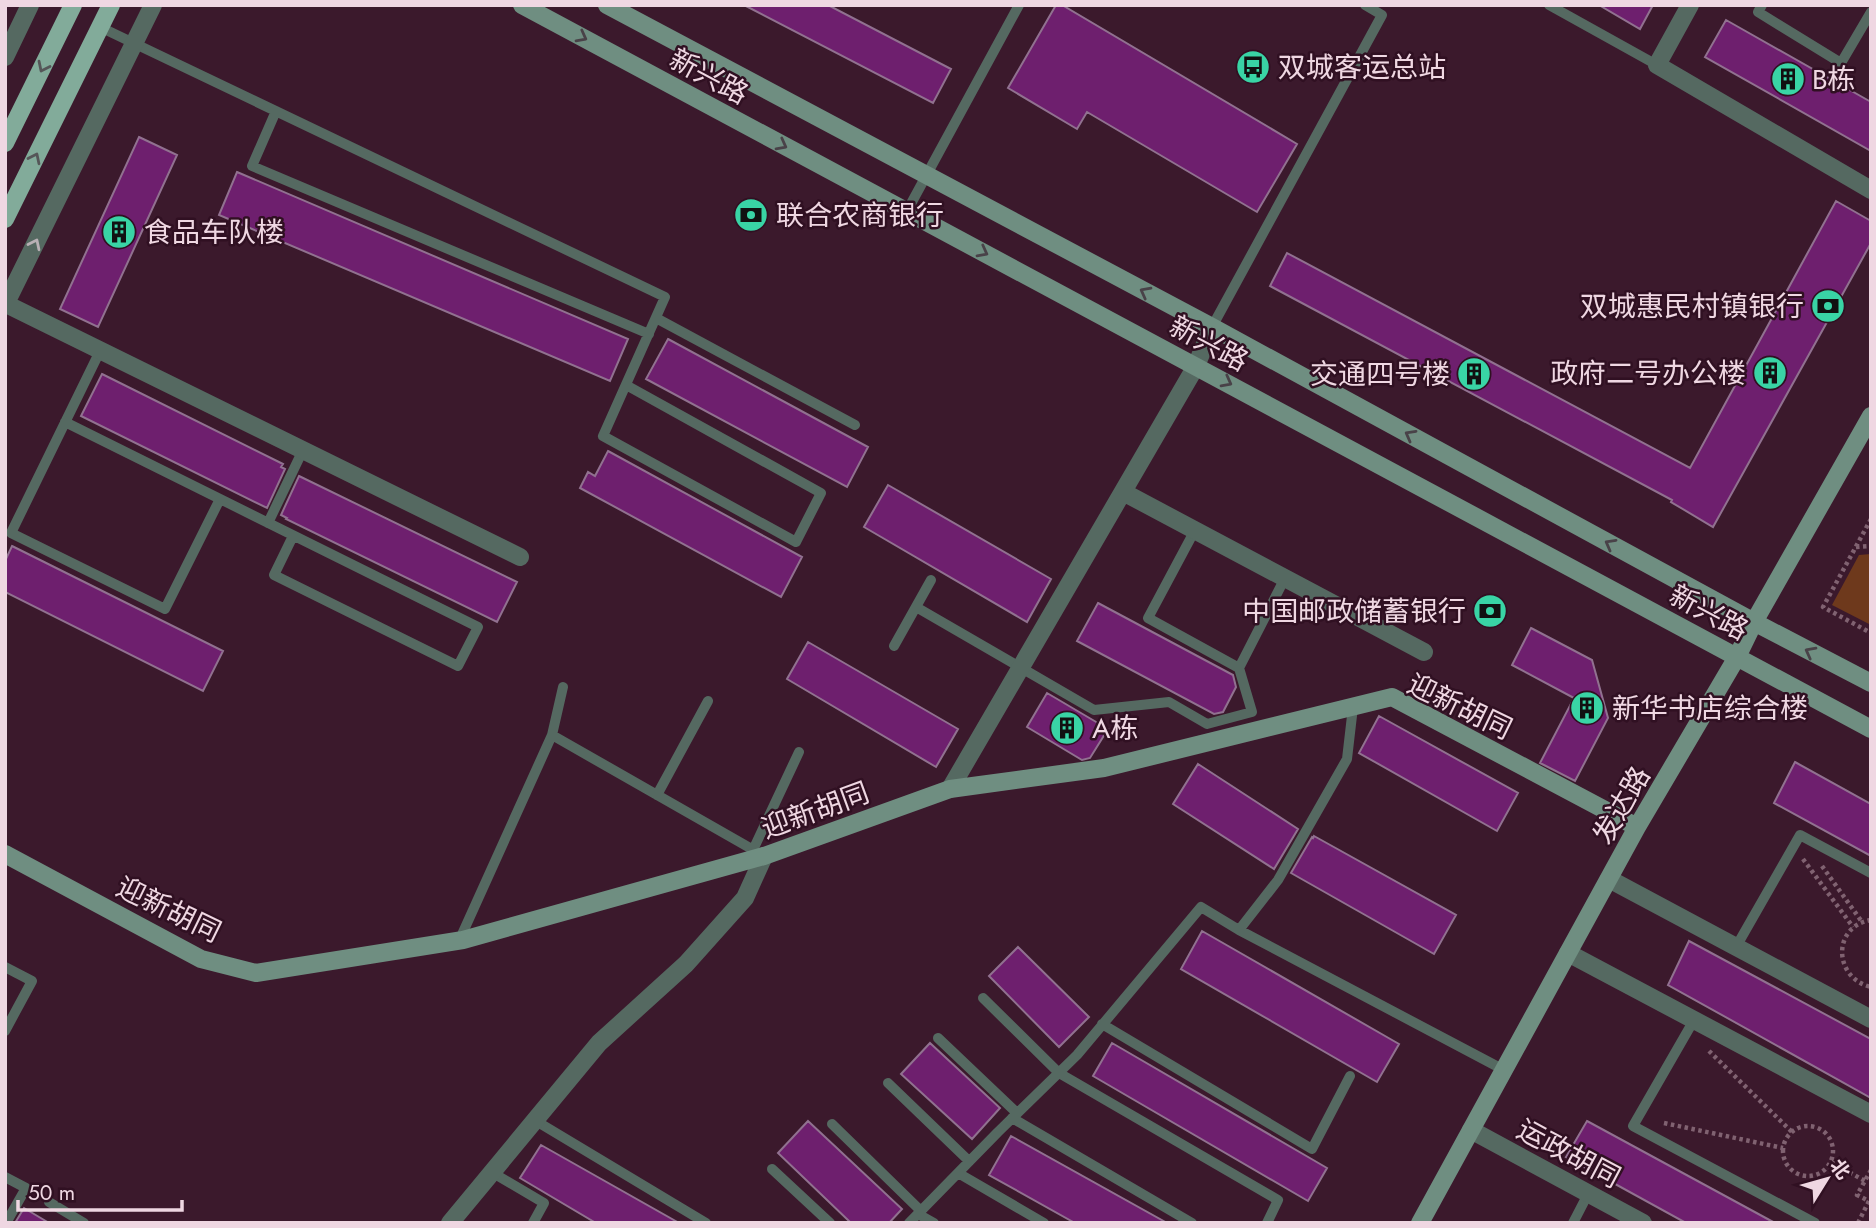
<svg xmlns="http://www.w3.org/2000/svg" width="1876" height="1228" viewBox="0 0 1876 1228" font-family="Jost,'Noto Sans SC',sans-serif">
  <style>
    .green { fill: #6e391c }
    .building { fill: #6e1f6e; stroke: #917190; stroke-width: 2 }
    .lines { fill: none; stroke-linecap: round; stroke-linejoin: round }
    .path { stroke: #806271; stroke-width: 4.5; stroke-dasharray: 3.5 3.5; stroke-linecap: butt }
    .lane { stroke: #556961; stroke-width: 10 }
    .street { stroke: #556961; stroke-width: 18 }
    .secondary { stroke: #6f8e81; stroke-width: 18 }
    .primary { stroke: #82ab9a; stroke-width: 18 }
    .oneway { stroke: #494248 }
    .oneway2 { stroke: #555658 }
    .oneway3 { stroke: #b9b0b5 }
    .labels { text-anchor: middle; stroke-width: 5; stroke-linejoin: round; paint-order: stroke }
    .poi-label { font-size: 28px; fill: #efd7e2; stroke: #301022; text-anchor: start }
    .street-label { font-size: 28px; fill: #efd7e2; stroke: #301022 }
  </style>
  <rect width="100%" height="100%" fill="#3b192c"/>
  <!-- green -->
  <path class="green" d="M1871,554v71l-39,-20 27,-50z"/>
  <!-- building -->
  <path class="building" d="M744,5h84l123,64 -18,34z
    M1056,5h6l235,139 -40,68 -170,-100 -10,17 -69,-41z
    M1599,5h54l-13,24z
    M1726,20l145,82v49l-166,-94z
    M139,137l38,18 -79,172 -38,-18z
    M237,172l391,167 -18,42 -391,-166z
    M1836,201l35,20v22l-158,284 -42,-25 1,-2 -402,-214 17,-33 403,215z
    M668,339l200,108 -21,40 -201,-108z
    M102,374l181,90 -2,3 4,2 -18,39 -186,-92z
    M608,451l194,106 -21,40 -201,-109 8,-16 7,4z
    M299,476l218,106 -20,40 -211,-103 1,-1 -6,-3z
    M888,485l163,94 -24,43 -163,-95z
    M12,546l211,105 -20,40 -198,-99v-31z
    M1098,603l135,72 3,12 -13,25 -9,2 -137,-73z
    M1531,628l61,32 16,58 -33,63 -35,-18 34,-65 -62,-33z
    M808,642l150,87 -22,38 -149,-88z
    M1047,693l61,36 -18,29 -8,2 -55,-33z
    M1379,716l139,77 -21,38 -138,-78z
    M1795,762l76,42v52l-97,-53z
    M1198,764l100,65 -24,40 -101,-65z
    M1314,836l142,79 -22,39 -143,-81 21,-36 1,1z
    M1202,931l197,113 -22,38 -196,-113z
    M1689,941l182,98v59l-203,-113z
    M1018,947l71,70 -30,30 -70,-71z
    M930,1043l70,65 -28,31 -71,-65z
    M1112,1043l215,125 -19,33 -215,-125z
    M808,1121l94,88 -13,14h-38l-73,-70z
    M1587,1121l188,102h-89l-120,-66z
    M1011,1136l156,87h-92l-86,-48z
    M541,1145l138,78h-83l-76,-45z
    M24,1208l25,15h-34z"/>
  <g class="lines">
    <!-- path -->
    <path class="path" d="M1871,519l-48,88 48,26
      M1856,547l15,-1
      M1803,859l50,68
      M1822,866l40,56
      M1871,920c-39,6 -38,58 0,67
      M1709,1051l83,81
      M1664,1123l119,25
      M1783 1151a25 25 0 1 1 50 0a25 25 0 1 1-50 0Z
      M1831,1162l34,19
      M1871,1170l-14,25 14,7
      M1858,1223l11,-22"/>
    <!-- lane -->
    <path class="lane" d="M1549,5l108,60
      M1762,5l-4,7 83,51 30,-51
      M100,27l565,270 -62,139 193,106 25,-49 -195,-108
      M276,111l-24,55 397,168
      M907,211l112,-206
      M656,318l199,107
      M1212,327l170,-312 -17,-10
      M100,351l-89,182 154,76 55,-110
      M65,422l413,205 -20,39 -184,-91 19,-39
      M268,523l35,-73
      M916,607l178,103 75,-8 38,22 45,-12 -13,-44 -91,-50 47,-88
      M894,646l37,-66
      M1239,668l46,-90
      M552,735l11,-48
      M657,795l51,-94
      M753,850l46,-98
      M1239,930l265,140
      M459,941l93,-206 212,121
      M1736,947l64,-112 71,38
      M5,967l27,14 -27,50
      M983,998l76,75 219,127 -11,23
      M1694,1020l-61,106 182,97
      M1102,1024l210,125 38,-73
      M938,1038l79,75
      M888,1083l81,78
      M1012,1118l180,105
      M536,1121l170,102
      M832,1124l89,87
      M772,1169l58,54
      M493,1173l51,30 -11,20
      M958,1173l86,50
      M5,1177l21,11 -20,35
      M49,1202l35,21
      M918,1214l16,9
      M909,1223l89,-91 79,-77 124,-148 38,23 39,-50 69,-121 6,-52
      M1573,1223l15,-29"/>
    <!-- street -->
    <path class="street" d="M1690,5l-33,60 214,125
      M5,57l25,-52
      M6,304l514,253
      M5,305l148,-300
      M1123,492l301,160
      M950,789l246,-423 16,-39
      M1609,879l262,140
      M1568,953l303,161
      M1471,1130l172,93
      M450,1223l149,-180 87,-79 59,-66 19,-42"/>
    <!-- secondary -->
    <path class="secondary" d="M522,5l1349,724
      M607,5l605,322 542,295 117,61
      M5,854l196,105 55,14 207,-33 301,-84 186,-67 154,-21 288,-71 245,130
      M1420,1223l217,-396 100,-170 17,-35 117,-206"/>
    <!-- primary -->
    <path class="primary" d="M5,143l68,-138
      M5,219l106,-214"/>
  </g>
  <!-- one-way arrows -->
  <defs><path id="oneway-chevron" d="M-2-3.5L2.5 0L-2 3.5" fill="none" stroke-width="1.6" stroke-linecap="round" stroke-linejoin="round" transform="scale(1.75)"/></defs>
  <g class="oneway">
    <use href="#oneway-chevron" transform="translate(582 37) rotate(28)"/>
    <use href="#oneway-chevron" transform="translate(782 145) rotate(28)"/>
    <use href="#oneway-chevron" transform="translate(983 252) rotate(28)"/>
    <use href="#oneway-chevron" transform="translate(1145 292) rotate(-152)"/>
    <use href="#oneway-chevron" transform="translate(1227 382) rotate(28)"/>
    <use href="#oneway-chevron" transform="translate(1410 435) rotate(-151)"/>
    <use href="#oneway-chevron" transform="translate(1610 544) rotate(-151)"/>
    <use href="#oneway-chevron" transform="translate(1810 652) rotate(-152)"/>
  </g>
  <g class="oneway2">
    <use href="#oneway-chevron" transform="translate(43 67) rotate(116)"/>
    <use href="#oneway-chevron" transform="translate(35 158) rotate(-64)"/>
  </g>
  <use class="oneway3" href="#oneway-chevron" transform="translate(35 244) rotate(-64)"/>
  <!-- icons -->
  <defs>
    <g id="bus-disc" transform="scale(1.75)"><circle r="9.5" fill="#39d4a5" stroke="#301022"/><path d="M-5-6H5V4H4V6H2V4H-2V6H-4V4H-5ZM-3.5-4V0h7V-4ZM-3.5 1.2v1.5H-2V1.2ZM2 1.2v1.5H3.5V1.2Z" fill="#111"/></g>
    <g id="building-disc" transform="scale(1.75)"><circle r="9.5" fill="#39d4a5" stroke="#301022"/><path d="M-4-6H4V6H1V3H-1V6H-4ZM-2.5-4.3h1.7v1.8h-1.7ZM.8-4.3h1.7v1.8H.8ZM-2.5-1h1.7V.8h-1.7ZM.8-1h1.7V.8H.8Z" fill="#111"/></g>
    <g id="bank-disc" transform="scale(1.75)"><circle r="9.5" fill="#39d4a5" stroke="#301022"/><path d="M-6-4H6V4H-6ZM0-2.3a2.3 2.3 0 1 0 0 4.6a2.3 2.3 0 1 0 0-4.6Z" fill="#111"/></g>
  </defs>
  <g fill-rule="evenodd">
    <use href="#bus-disc" x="1253" y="67"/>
    <use href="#building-disc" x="1788" y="79"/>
    <use href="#bank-disc" x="751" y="215"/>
    <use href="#building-disc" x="119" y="232"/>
    <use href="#bank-disc" x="1828" y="306"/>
    <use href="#building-disc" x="1770" y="373"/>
    <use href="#building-disc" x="1474" y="374"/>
    <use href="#bank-disc" x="1490" y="611"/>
    <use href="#building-disc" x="1587" y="708"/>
    <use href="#building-disc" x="1067" y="728"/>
  </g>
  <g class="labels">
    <!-- poi labels -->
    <g class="poi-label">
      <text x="1278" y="77">双城客运总站</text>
      <text x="1812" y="89">B栋</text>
      <text x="776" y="225">联合农商银行</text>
      <text x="144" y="242">食品车队楼</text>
      <text x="1804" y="316" text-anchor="end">双城惠民村镇银行</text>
      <text x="1746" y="383" text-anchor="end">政府二号办公楼</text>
      <text x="1450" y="384" text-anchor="end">交通四号楼</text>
      <text x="1466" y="621" text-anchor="end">中国邮政储蓄银行</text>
      <text x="1612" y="718">新华书店综合楼</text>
      <text x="1092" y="738">A栋</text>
    </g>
    <!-- street labels -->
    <g class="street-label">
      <text transform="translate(709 76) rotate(28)" y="10">新兴路</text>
      <text transform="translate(1209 343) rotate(28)" y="10">新兴路</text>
      <text transform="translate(1709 612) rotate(28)" y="10">新兴路</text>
      <text transform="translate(1460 706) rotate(26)" y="10">迎新胡同</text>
      <text transform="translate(1621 805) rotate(-60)" y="10">发达路</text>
      <text transform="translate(815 810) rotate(-20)" y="10">迎新胡同</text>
      <text transform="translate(169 909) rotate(26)" y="10">迎新胡同</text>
      <text transform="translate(1569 1153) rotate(28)" y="10">运政胡同</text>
    </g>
  </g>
  <!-- border -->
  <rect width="1876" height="1228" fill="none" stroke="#efd7e2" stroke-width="14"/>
  <!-- north arrow -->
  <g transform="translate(1827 1179) rotate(53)" stroke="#301022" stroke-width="5" paint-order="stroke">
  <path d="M0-5L12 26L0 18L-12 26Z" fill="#efd7e2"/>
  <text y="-10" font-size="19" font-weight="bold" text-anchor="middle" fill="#efd7e2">北</text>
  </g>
  <!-- scale -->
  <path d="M18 1200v10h164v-10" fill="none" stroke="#efd7e2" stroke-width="3.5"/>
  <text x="28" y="1200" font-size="21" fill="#efd7e2" stroke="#301022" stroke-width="5" paint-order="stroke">50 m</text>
</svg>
